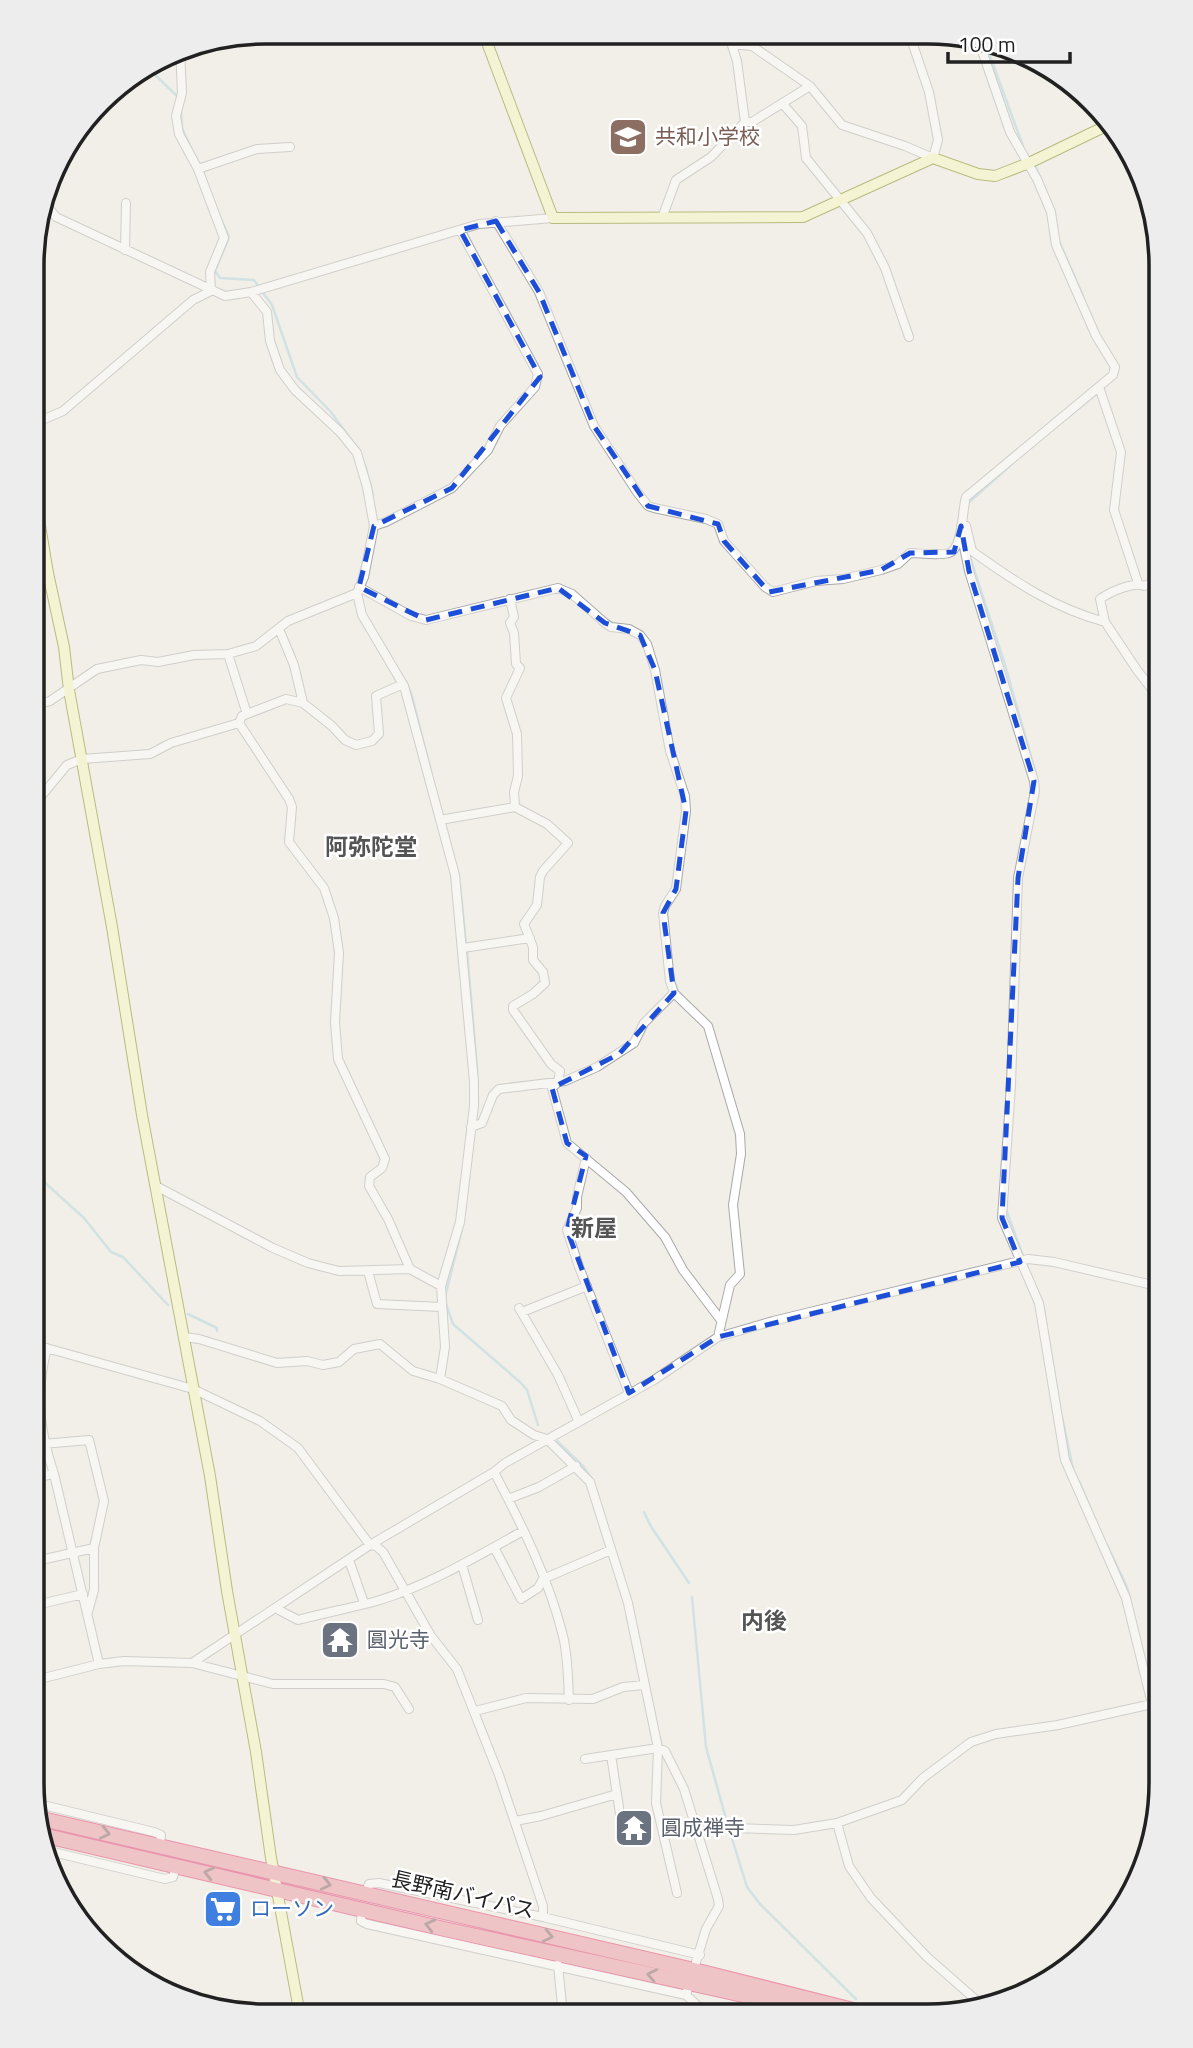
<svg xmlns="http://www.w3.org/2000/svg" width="1193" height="2048" viewBox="0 0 1193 2048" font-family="'Titillium Web','Noto Sans JP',sans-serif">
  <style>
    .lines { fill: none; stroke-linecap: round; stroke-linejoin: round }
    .stream { stroke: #a9d2df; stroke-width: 2.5 }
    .street-casing { stroke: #a8a8a8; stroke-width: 10 }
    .secondary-casing { stroke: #6f7d03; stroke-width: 12 }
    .highway-casing { stroke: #de2764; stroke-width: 16 }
    .street { stroke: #fff; stroke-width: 8 }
    .secondary { stroke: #f7fbbd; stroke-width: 10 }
    .highway { stroke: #e990a0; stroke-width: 14 }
    .oneway { stroke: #7b535a }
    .marked { fill: none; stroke: #1d4ed8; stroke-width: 5; stroke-dasharray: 14 9; stroke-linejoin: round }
    .labels { text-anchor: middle; stroke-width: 5; stroke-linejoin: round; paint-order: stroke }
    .education-label { font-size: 21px; fill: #785e54; stroke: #fff; text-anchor: start }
    .worship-label { font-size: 21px; fill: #5b616d; stroke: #fff; text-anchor: start }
    .street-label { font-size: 21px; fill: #212121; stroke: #fff }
    .shop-label { font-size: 21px; fill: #366cbe; stroke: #fff; text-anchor: start }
    .neighbourhood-label { font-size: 23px; font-weight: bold; fill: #545454; stroke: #fff }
    .rim { fill: none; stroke: #212121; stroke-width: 3.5 }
  </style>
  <rect width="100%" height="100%" fill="#f2efe8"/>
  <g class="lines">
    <!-- stream -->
    <path class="stream" d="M986,45l37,101
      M147,67l32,31
      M181,111l1,17 9,20
      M1035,165l5,13
      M221,219l8,18 -14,34 5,7 34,2 18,25 25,72 34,35 29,40
      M1059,241l24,55
      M1053,429l41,-33
      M365,465l8,30
      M966,505l47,-42
      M971,560l34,105 31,109
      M357,584l8,-30
      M407,684l5,12 19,76
      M460,885l6,59
      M467,951l10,117 1,36
      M32,1171l52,47 27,34 12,5 45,48
      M1006,1209l18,50
      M445,1297l17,-68
      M446,1304l7,20 68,59 6,7 11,35
      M1044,1310l16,97
      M188,1314l29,14v3
      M1062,1417l11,52
      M557,1441l26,25 10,15
      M1079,1481l12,29
      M644,1512l6,13 39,58
      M1107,1545l20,42 4,16
      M692,1597l14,150 22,79
      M730,1832l17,55 13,17 96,95"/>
    <!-- street casing -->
    <g class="street-casing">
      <path id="street" d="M732,44l20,2 58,40 32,39 63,21 28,12 5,-18 -9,-48 -20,-59
        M782,103l20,23 4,32 61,75 18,35 24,69
        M745,122h7l58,-36
        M198,169l59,-20 33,-2
        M44,202l12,15 169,79 26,-4 228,-68 74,-6
        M662,218l14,-38 35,-23 34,-35 -8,-61 -9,-28
        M496,221l43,71 55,134 43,66 11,14 6,2 52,11 12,5 6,17 41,46 8,5 43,-11 27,-2 38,-9 17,-6 12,-11c11,0 27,3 39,0 14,-4 13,-43 17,-56l147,-122 2,-8 -19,-31 -40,-91 -5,-33 -14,-33 -27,-47 -31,-90
        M125,250l1,-47
        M251,292l16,20 3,29 10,29 15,20 45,42 17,21 10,34 7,39 -10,51 -7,16 5,22 42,71 51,189 19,207v24l-14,116 -19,64 4,61 -5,32
        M1099,387l22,65 -7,58 24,73
        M33,424l30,-13 130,-111 18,-9 -1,-19 14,-34 -26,-69 -19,-35 -3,-18 6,-23 -2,-45
        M374,526l12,-4 66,-34 36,-38 12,-24 35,-39 3,-13 -78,-144
        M961,526h5l6,25c43,31 82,57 133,71
        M962,537l7,34 65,210 1,10 -17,87 -7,207 -9,133 37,85 26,157 61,138 26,106 9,18
        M33,558l15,15
        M359,587l52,29 15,4 132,-32 14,6 33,29 6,4 18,2 11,6 7,9 8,26 15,81 15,45 1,15 -10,78 -11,17 -2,7 7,68 4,12 34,33 32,108 1,20 -8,51 7,69 -10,11 -12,52
        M510,599l4,18 -4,6 4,10 2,31 4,4 -14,30 11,36 1,42 -4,16 1,15
        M1161,701l-24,-31 -32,-48 -5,-23c10,-7 34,-18 44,-13l17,-7
        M303,703l29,23 13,14 11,5 16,-4 7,-7 -3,-38 27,-12
        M33,706l17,-5 47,-32 44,-9 17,2 36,-7 34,-1 28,-8 32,-25 69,-28
        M247,714l39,-15 17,4 -9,-38 -15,-36
        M239,723l50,76 3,8 -3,35 35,46 10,30 5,35 -4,69 3,37 47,100 -3,9 -12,9 -1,9 19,33 22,50
        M33,806l34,-41 15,-6 68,-5 21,-11 68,-20 3,-7 5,-2 -19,-60
        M440,820l75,-13 32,17 21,19 -25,28 -3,6 -3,28 -13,19 9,23v13l10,12 2,11 -12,11 -20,12v4l38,54 9,7 -2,11 -6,6 15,55 59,49 39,45 18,33 37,49
        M463,948l67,-10
        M471,1127l11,-4 11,-28 6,-6 66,-8 32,-14 37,-24 10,-20 30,-30
        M586,1158l-9,39v11l-10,22 12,37 50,126
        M156,1186l117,62 35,15 31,8 71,-2 31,17
        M368,1271l9,33 65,3
        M519,1308l39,67 21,47
        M522,1312l65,-26
        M184,1337l15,2 78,24 30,-2 16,4 16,-3 15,-13 26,-5 33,27 27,8 62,27 9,14 23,15 13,4 43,43 38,121 30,145 7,3 19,38 34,110 1,7 -13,23 -20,66
        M32,1344l161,45 67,32 38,27 72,97 6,1 7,6 48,84 26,33 42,106 44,131v11
        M47,1348c-12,46 -8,81 7,126l45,190
        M43,1444l46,-4 15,61 -10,47v42l-6,22
        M494,1472c27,51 55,107 69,164 5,20 5,43 6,64
        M32,1478l22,-4
        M508,1499l31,-12 37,-21
        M494,1547l27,52 17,-11 5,-9 68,-29
        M349,1560l15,43
        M32,1562l62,-14
        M462,1565l16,55
        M32,1606l51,-12
        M277,1609l21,11c26,-7 53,-12 79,-19 52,-16 99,-44 146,-70
        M192,1663l178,-118 124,-73 11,-9 149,-83 64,-43 55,-16 255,-62 26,3 107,25
        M32,1681l67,-17 25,-3 68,2 81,21h111l11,3 14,22
        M475,1711l51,-13 67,1 30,-12 22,-2
        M611,1755l9,59
        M585,1759l73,-11 -2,55 21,90
        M35,1803l119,29 7,3 -1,11
        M515,1821l26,-5 76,-22
        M837,1823l12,43 22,32 56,59 56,49
        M697,1831l37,-3 60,2 43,-7 65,-23 21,-22 48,-36 25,-8 62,-9 94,-21 9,-4
        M45,1850l120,29 8,-2 3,-10
        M365,1893l4,-9 10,-1 164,34 157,38
        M362,1909l-1,12 6,3 319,71 13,12 23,9
        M558,1965l5,50
        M299,2013l33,2"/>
    </g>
    <!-- secondary casing -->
    <g class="secondary-casing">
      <path id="secondary" d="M483,32l70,186 250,-1 130,-59 45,16 17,2 34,-13 77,-37
        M33,484l15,89 16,74 5,43 43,237 30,188 68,361 17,115 29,161 15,106 29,157"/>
    </g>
    <!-- highway casing -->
    <g class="highway-casing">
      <path id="highway" d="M38,1818l656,152 183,46
        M42,1835l402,94 395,87"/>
    </g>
    <!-- street -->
    <use href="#street" class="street"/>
    <!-- secondary -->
    <use href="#secondary" class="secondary"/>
    <!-- highway -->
    <use href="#highway" class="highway"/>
  </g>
  <!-- one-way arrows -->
  <defs><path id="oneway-chevron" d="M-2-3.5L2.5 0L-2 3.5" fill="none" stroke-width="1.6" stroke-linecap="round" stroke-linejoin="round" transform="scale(1.75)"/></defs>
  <g class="oneway">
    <use href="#oneway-chevron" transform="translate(105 1833) rotate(13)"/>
    <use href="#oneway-chevron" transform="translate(209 1873) rotate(-167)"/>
    <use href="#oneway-chevron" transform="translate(326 1884) rotate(13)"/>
    <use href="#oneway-chevron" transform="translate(430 1925) rotate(-166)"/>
    <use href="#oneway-chevron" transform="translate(548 1936) rotate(13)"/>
    <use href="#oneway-chevron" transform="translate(652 1975) rotate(-168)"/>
  </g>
  <!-- marked area -->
  <path d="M0 0H1193V2048H0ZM496,221l43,71 55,134 54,80 70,18 6,17 45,51 112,-22 29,-17 44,-1 7,-26 8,45 65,210 -16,97 -16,340 18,44 -302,75 -89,56 -62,-163 19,-74 -19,-13 -15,-55 67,-34 55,-61 -11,-80 13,-24 10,-78 -31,-141 -15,-35 -35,-12 -47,-35 -132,32 -67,-33 15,-61 78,-38 88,-111 -80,-147z" fill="#f2efe8" fill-opacity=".55" fill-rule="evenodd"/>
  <path class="marked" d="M496,221l43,71 55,134 54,80 70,18 6,17 45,51 112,-22 29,-17 44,-1 7,-26 8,45 65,210 -16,97 -16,340 18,44 -302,75 -89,56 -62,-163 19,-74 -19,-13 -15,-55 67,-34 55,-61 -11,-80 13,-24 10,-78 -31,-141 -15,-35 -35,-12 -47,-35 -132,32 -67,-33 15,-61 78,-38 88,-111 -80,-147z"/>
  <!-- icons -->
  <defs>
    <g id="school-square" transform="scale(2.0125)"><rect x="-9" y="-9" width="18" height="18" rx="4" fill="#8d6e63" stroke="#fff"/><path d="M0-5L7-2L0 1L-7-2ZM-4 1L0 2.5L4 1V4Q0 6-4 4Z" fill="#fff"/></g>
    <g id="temple-square" transform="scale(2.0125)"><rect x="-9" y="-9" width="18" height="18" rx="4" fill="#6b7280" stroke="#fff"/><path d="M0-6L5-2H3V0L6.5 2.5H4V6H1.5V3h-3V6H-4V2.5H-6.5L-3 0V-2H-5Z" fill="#fff"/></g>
    <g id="supermarket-square" transform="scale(2.0125)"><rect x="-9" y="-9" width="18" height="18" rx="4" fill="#3f7fe0" stroke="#fff"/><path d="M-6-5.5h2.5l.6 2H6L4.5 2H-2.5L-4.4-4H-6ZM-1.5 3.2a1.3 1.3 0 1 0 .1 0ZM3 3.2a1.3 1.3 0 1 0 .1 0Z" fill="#fff"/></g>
  </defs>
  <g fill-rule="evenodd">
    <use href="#school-square" x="628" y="137"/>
    <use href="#temple-square" x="340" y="1640"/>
    <use href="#temple-square" x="634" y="1828"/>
    <use href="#supermarket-square" x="223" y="1909"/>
  </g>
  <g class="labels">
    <!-- education labels -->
    <g class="education-label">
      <text x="655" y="144">共和小学校</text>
    </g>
    <!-- worship labels -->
    <g class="worship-label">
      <text x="367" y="1647">圓光寺</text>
      <text x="661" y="1835">圓成禅寺</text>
    </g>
    <!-- street labels -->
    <g class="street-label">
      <text transform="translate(463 1895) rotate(13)" y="7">長野南バイパス</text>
    </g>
    <!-- shop labels -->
    <g class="shop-label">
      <text x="250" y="1916">ローソン</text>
    </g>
    <!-- neighbourhood labels -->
    <g class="neighbourhood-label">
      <text x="371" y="855">阿弥陀堂</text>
      <text x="594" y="1236">新屋</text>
      <text x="764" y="1629">内後</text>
    </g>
  </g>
  <!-- crop -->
  <path d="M0 0H1193V2048H0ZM265 44H928A221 221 0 0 1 1149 265V1783A221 221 0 0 1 928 2004H265A221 221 0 0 1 44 1783V265A221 221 0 0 1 265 44Z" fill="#ededed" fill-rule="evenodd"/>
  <path class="rim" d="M265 44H928A221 221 0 0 1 1149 265V1783A221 221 0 0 1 928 2004H265A221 221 0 0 1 44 1783V265A221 221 0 0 1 265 44Z"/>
  <!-- scale -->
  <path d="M948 52v10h122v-10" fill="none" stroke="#212121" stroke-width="3.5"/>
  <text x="958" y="52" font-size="21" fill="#212121" stroke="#ffffff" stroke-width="5" paint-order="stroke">100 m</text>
</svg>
